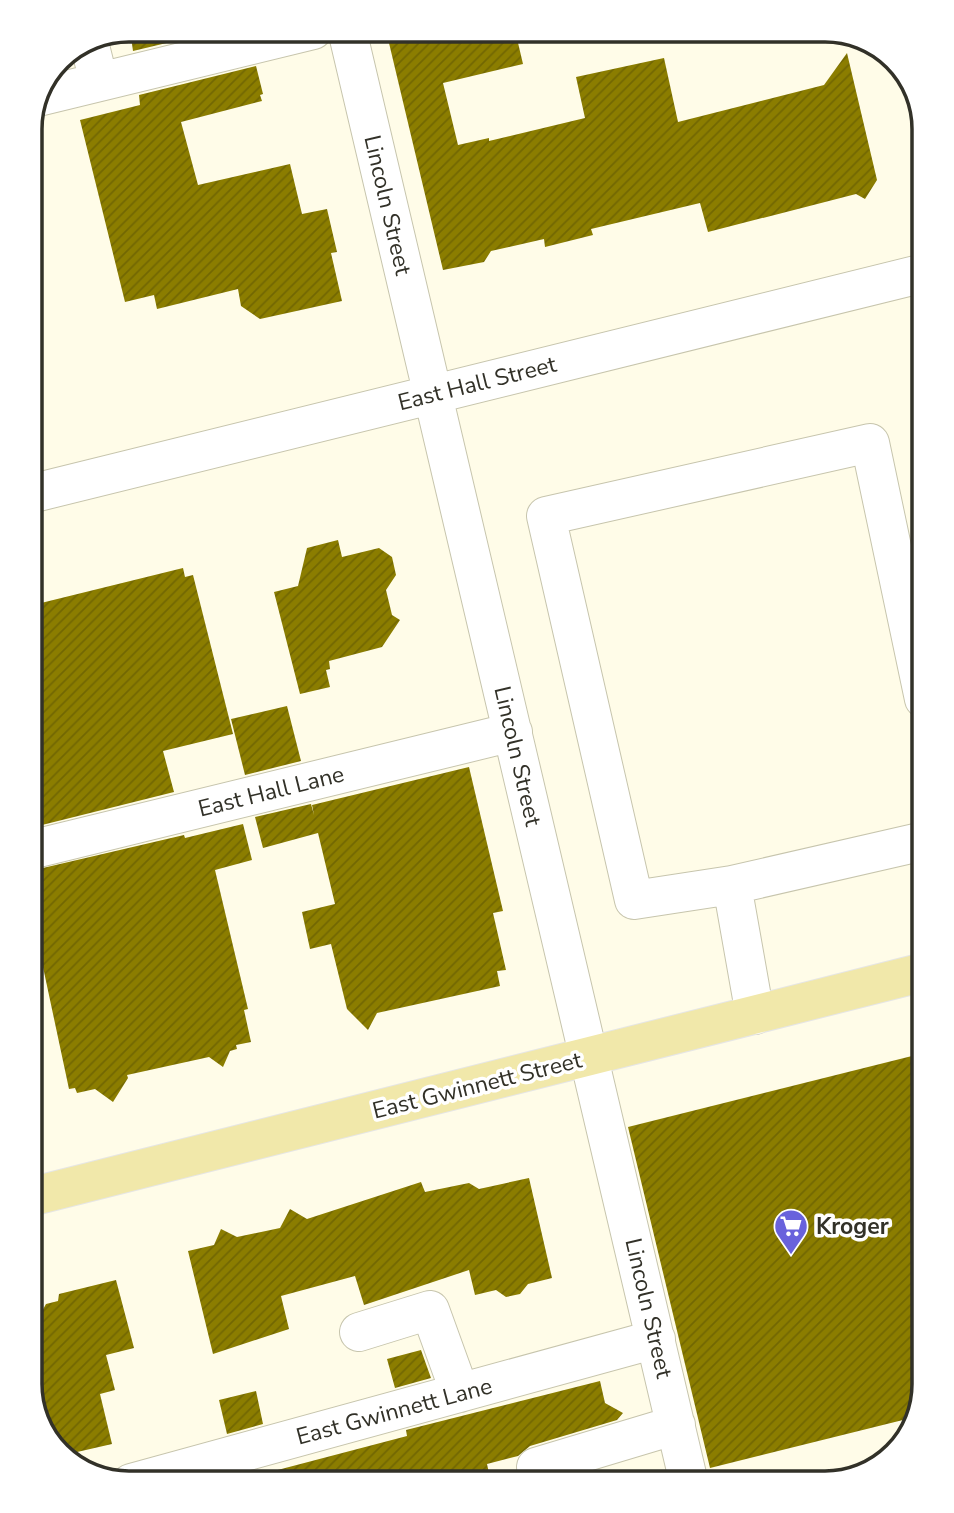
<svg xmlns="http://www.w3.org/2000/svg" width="954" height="1513" viewBox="0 0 954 1513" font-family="'Nunito Sans',sans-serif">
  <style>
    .building { fill: url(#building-hatch) }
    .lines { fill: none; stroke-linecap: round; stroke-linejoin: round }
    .minor-casing { stroke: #c7c5ad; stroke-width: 40 }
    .major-casing { stroke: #e6e6e5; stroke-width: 40 }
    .minor { stroke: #fff; stroke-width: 38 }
    .major { stroke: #f1e8aa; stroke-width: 38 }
    .labels { text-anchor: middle; stroke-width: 7; stroke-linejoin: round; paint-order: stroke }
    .street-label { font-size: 23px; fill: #323128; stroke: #fff }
    .poi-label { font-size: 23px; font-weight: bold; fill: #323128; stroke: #fff; text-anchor: start }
    .rim { fill: none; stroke: #323128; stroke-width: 3.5 }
  </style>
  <defs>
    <pattern id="building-hatch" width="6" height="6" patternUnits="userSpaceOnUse" patternTransform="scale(1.75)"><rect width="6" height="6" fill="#8b7d00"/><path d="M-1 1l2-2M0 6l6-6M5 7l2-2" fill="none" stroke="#726702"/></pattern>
  </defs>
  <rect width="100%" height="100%" fill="#fffce8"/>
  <!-- building -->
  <path class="building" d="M130,30h91l-88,21z
    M449,30h66l8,34 -80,19 15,62 31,-7v3l96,-23 -9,-41 88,-19 14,64 146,-37 23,-32 30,127 -12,19 -9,-5 -148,38 -8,-29 -109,26 2,6 -48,12 -1,-8 -53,12 -7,11 -41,8 -54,-227z
    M256,66l7,28 -3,1 2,6 -81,21 17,63 92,-21 12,50 25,-5 10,43 -6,1 11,48 -82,18 -19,-13 -3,-17 -81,20 -3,-14 -29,7 -45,-182 60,-15 -1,-10z
    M338,540l4,17 37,-9 13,9 4,18 -10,15 6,25 8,5 -18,27 -53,14 1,8 -4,1 4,17 -30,7 -26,-102 24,-6 9,-38z
    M183,568l2,9 8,-2 40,159 -70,17 11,41 -144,36v-213l10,-3 -3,-8z
    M287,706l14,55 -56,14 -14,-56z
    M469,767l34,144 -10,2 13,57 -9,1 3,15 -123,27 -9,17 -21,-21 -16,-65 -21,5 -8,-37 33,-8 -17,-71 -55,15 -8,-31 56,-13 3,11 -2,-10z
    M243,824l9,36 -37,10 33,139 -4,1 7,32 -15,3 1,4 -7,2 -7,16 -14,-10 -82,18 1,3 -15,24 -18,-13 -18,4 -2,-5 -6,1 -39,-183v-35l154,-36 1,3z
    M924,1053v331l-9,33 -205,51 -82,-341z
    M529,1178l23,100 -24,6 -8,10 -14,3 -10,-7 -21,5 -6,-25 -105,35 -9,-29 -74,20 8,33 -76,25 -25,-103 26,-6 7,-16 16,8 43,-9 10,-19 17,10 114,-37 4,10 44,-9 10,6z
    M116,1280l18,68 -28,7 9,35 -15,4 12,50 -48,11 -20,-22 -14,-56v-61l11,-3 5,-9 12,-3 1,-7z
    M421,1350l10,28 -36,10 -8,-29z
    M600,1381l5,22 18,10 -6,7 -87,26 -12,10 -31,8 2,9 -40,10h-18l-2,-10 -37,10h-120l-2,-11 137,-36 -1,-6z
    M256,1391l7,33 -36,10 -8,-34z"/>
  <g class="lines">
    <!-- minor casing -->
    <g class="minor-casing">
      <path id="minor" d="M347,30l342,1453
        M90,46l9,36
        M42,96l271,-66
        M30,494l894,-221
        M924,841l-192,44 -98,15 -88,-384 324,-73 54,256
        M30,850l483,-118
        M732,885l23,130
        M359,1332l71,-22 30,83
        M536,1467l140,-42
        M131,1483l525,-144"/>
    </g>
    <!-- major casing -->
    <g class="major-casing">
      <path id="major" d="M30,1197l894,-225"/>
    </g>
    <!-- minor -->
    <use href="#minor" class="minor"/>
    <!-- major -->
    <use href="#major" class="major"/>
  </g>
  <!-- icons -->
  <defs>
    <g id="supermarket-pin" transform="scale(1.75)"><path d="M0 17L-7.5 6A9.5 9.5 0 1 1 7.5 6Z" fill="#6962dc" stroke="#fff"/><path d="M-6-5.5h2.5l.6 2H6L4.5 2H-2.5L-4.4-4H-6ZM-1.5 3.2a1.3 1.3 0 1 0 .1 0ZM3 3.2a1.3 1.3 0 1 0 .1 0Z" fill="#fff"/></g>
  </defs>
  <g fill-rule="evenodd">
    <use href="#supermarket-pin" x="791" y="1226"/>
  </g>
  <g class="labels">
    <!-- street labels -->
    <g class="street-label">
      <text transform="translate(388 205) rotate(77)" y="8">Lincoln Street</text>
      <text transform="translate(477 383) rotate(-14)" y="8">East Hall Street</text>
      <text transform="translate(518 756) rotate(77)" y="8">Lincoln Street</text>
      <text transform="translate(271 791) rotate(-14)" y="8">East Hall Lane</text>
      <text transform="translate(477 1085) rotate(-14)" y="8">East Gwinnett Street</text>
      <text transform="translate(649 1308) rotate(77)" y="8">Lincoln Street</text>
      <text transform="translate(394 1411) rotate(-15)" y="8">East Gwinnett Lane</text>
    </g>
    <!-- poi labels -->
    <g class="poi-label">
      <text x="816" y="1234">Kroger</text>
    </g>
  </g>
  <!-- crop -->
  <path d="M0 0H954V1513H0ZM129 42H825A87 87 0 0 1 912 129V1384A87 87 0 0 1 825 1471H129A87 87 0 0 1 42 1384V129A87 87 0 0 1 129 42Z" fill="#fff" fill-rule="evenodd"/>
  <path class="rim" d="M129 42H825A87 87 0 0 1 912 129V1384A87 87 0 0 1 825 1471H129A87 87 0 0 1 42 1384V129A87 87 0 0 1 129 42Z"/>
</svg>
